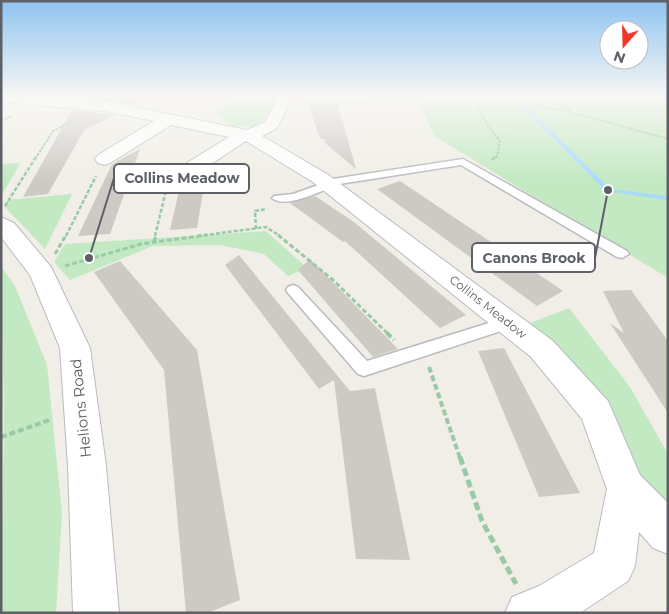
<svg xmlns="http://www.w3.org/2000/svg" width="669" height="614" viewBox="0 0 669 614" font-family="Montserrat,sans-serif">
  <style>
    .green { fill: #c2e9c1 }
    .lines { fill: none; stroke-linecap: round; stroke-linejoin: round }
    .stream { fill: #a7daff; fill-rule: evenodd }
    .building { fill: #cdcac4 }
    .service-casing { stroke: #b8bbc0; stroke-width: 3 }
    .minor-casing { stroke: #b8bbc0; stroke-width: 2 }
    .path-far4 { stroke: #99caa7; stroke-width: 2; stroke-dasharray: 3 1; stroke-linecap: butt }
    .path-far3 { stroke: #99caa7; stroke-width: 2.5; stroke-dasharray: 4 2; stroke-linecap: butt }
    .path-far2 { stroke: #99caa7; stroke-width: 3; stroke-dasharray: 5 2.5; stroke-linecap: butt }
    .path-far1 { stroke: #99caa7; stroke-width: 4; stroke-dasharray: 6 3; stroke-linecap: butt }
    .path { stroke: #99caa7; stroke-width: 5; stroke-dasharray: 8 4; stroke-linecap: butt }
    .service { fill: #fff; fill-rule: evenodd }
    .minor { fill: #fff; fill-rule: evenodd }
    .labels { text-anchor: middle; stroke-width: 5; stroke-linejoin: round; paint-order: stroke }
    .street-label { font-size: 12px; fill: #5d6167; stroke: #fff }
    .near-street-label { font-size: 15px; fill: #5d6167; stroke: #fff }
    .leader { fill: none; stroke: #5d6167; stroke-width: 2 }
    .callout-dot { fill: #5d6167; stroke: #fff; stroke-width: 2 }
    .callout { fill: #fff; stroke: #5d6167; stroke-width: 2 }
    .callout-label { font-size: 14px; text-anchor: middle; font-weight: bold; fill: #5d6167 }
  </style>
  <rect width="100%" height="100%" fill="#f0eee6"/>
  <!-- green -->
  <path class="green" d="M243,96h40l-4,9 -22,22 -26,-1 -15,-13z
    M409,96h259v182l-234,-142 -14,-32z
    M20,163v1l-19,32v-32z
    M72,194l-27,55 -41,-43 3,-6z
    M266,231l41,37 -19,8 -24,-22 -44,-9 -67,1 -83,34 -16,-18 11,-18z
    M1,266l14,20 32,79 15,148 -6,100h-55l3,-197z
    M569,308l61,79 38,67v68l-143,-197z"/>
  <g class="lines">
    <!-- stream -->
    <path class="stream" d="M511,96h5l94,93 58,7v4l-62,-9z"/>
  </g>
  <!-- building -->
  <path class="building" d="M80,96h73l-18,9z
    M338,105l18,64 -31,-26 -1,-4h-4l-11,-33z
    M72,110l43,5 -31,15 -36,64 -25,3z
    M140,149l-30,85 -32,2 34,-72z
    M206,170l-3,20 -3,2h3l-6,36 -27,2 11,-48z
    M400,181l91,61 72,49 -26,15 -160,-117z
    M315,196l39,26 112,93 -26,13 -95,-87 -2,1 -53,-39z
    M239,255l111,136 25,-3 35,172 -54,-1 -22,-179 -15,9 -94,-124z
    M310,259l88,90 -25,8 -75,-87z
    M120,261l77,89 43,250 -33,13h-21l-22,-243 -70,-98z
    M631,290l37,51v72l-58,-90 14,10 -21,-42z
    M504,348l76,145 -41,4 -61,-146z"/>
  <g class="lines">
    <!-- service casing -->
    <g class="service-casing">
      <path id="service" d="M463,159l164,92 2,3 -7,4 -5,-1 -156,-92 -128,20 -1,2c-13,5 -48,22 -60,11l2,-2 19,-2 28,-10 1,-3 4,-1z
        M293,285l5,2 69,74 141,-44 5,2 3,4 -3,4 -149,49 -6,-2 -70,-81 -2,-3 2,-3z"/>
    </g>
    <!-- minor casing -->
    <g class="minor-casing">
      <path id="minor" d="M1,96h37l67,5 142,29 18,-8 14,-26h14l-16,32 -15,8 65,38 226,167 55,60 32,74 28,28v51l-15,-6 -14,-16 -4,34 -7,15 -48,32h-75l7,-16 27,-11 55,-33 13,-64 -25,-70 -51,-62 -218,-175 -67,-41 -50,33 -7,2 -7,-2 -3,-4 3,-4 47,-29 -58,-12 -61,38 -6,2 -6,-2 -3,-4 3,-4 56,-34 -49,-10 -104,-9z
        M1,217l13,6 37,44 39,81 16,118 13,147h-46l-5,-147 -8,-118 -30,-73 -29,-38z"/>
    </g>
    <!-- path-far4 -->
    <path class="path-far4" d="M472,96l16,30 12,15 -3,15 -3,3
      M499,96l31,4 9,-4
      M557,96l14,16
      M530,100l12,7 25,4 101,28
      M303,104h35l94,-8
      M1,121l11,-5
      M35,159l18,-28 20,-10"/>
    <!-- path-far3 -->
    <path class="path-far3" d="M492,160l3,-3
      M5,206l31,-49
      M256,229l-1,-18 12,-2
      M66,236l30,-60
      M155,236l14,-58
      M198,236l68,-9 14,9"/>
    <!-- path-far2 -->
    <path class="path-far2" d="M278,235l55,45 55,54
      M154,242l2,-7
      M55,254l11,-19
      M65,266l76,-22 66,-9"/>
    <!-- path-far1 -->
    <path class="path-far1" d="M387,333l7,7
      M429,367l31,91
      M1,437l51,-18"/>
    <!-- path -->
    <path class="path" d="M460,457l22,64 34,63"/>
    <!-- service -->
    <use href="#service" class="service"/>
    <!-- minor -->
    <use href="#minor" class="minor"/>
  </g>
  <!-- sky -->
  <linearGradient id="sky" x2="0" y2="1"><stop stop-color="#8ec3f1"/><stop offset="0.53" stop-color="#f8f7f4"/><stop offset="1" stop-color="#f8f7f4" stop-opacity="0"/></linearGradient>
  <rect width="669" height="182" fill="url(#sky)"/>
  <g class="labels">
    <!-- street labels -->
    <g class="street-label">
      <text transform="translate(488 307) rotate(38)" y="4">Collins Meadow</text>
    </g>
    <!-- near-street labels -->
    <g class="near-street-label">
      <text transform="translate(81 408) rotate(-96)" y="5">Helions Road</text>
    </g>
  </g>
  <!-- callouts -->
  <path class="leader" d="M89 258L114 178M608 190L595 258"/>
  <g class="callout-dot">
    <circle cx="89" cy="258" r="5"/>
    <circle cx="608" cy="190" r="5"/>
  </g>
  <g class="callout">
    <rect x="114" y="164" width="135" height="29" rx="5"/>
    <rect x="472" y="243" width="123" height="29" rx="5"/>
  </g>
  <g class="callout-label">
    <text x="182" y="183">Collins Meadow</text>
    <text x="534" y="263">Canons Brook</text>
  </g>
  <!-- border -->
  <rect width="669" height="614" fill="none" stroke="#5d6167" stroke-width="5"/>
  <!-- north arrow -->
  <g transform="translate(624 45) rotate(200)"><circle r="24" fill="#ffffff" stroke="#bec0c2"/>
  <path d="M0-4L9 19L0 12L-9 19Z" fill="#f2372a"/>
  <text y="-8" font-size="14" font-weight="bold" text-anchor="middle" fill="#5d6167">N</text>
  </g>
</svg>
